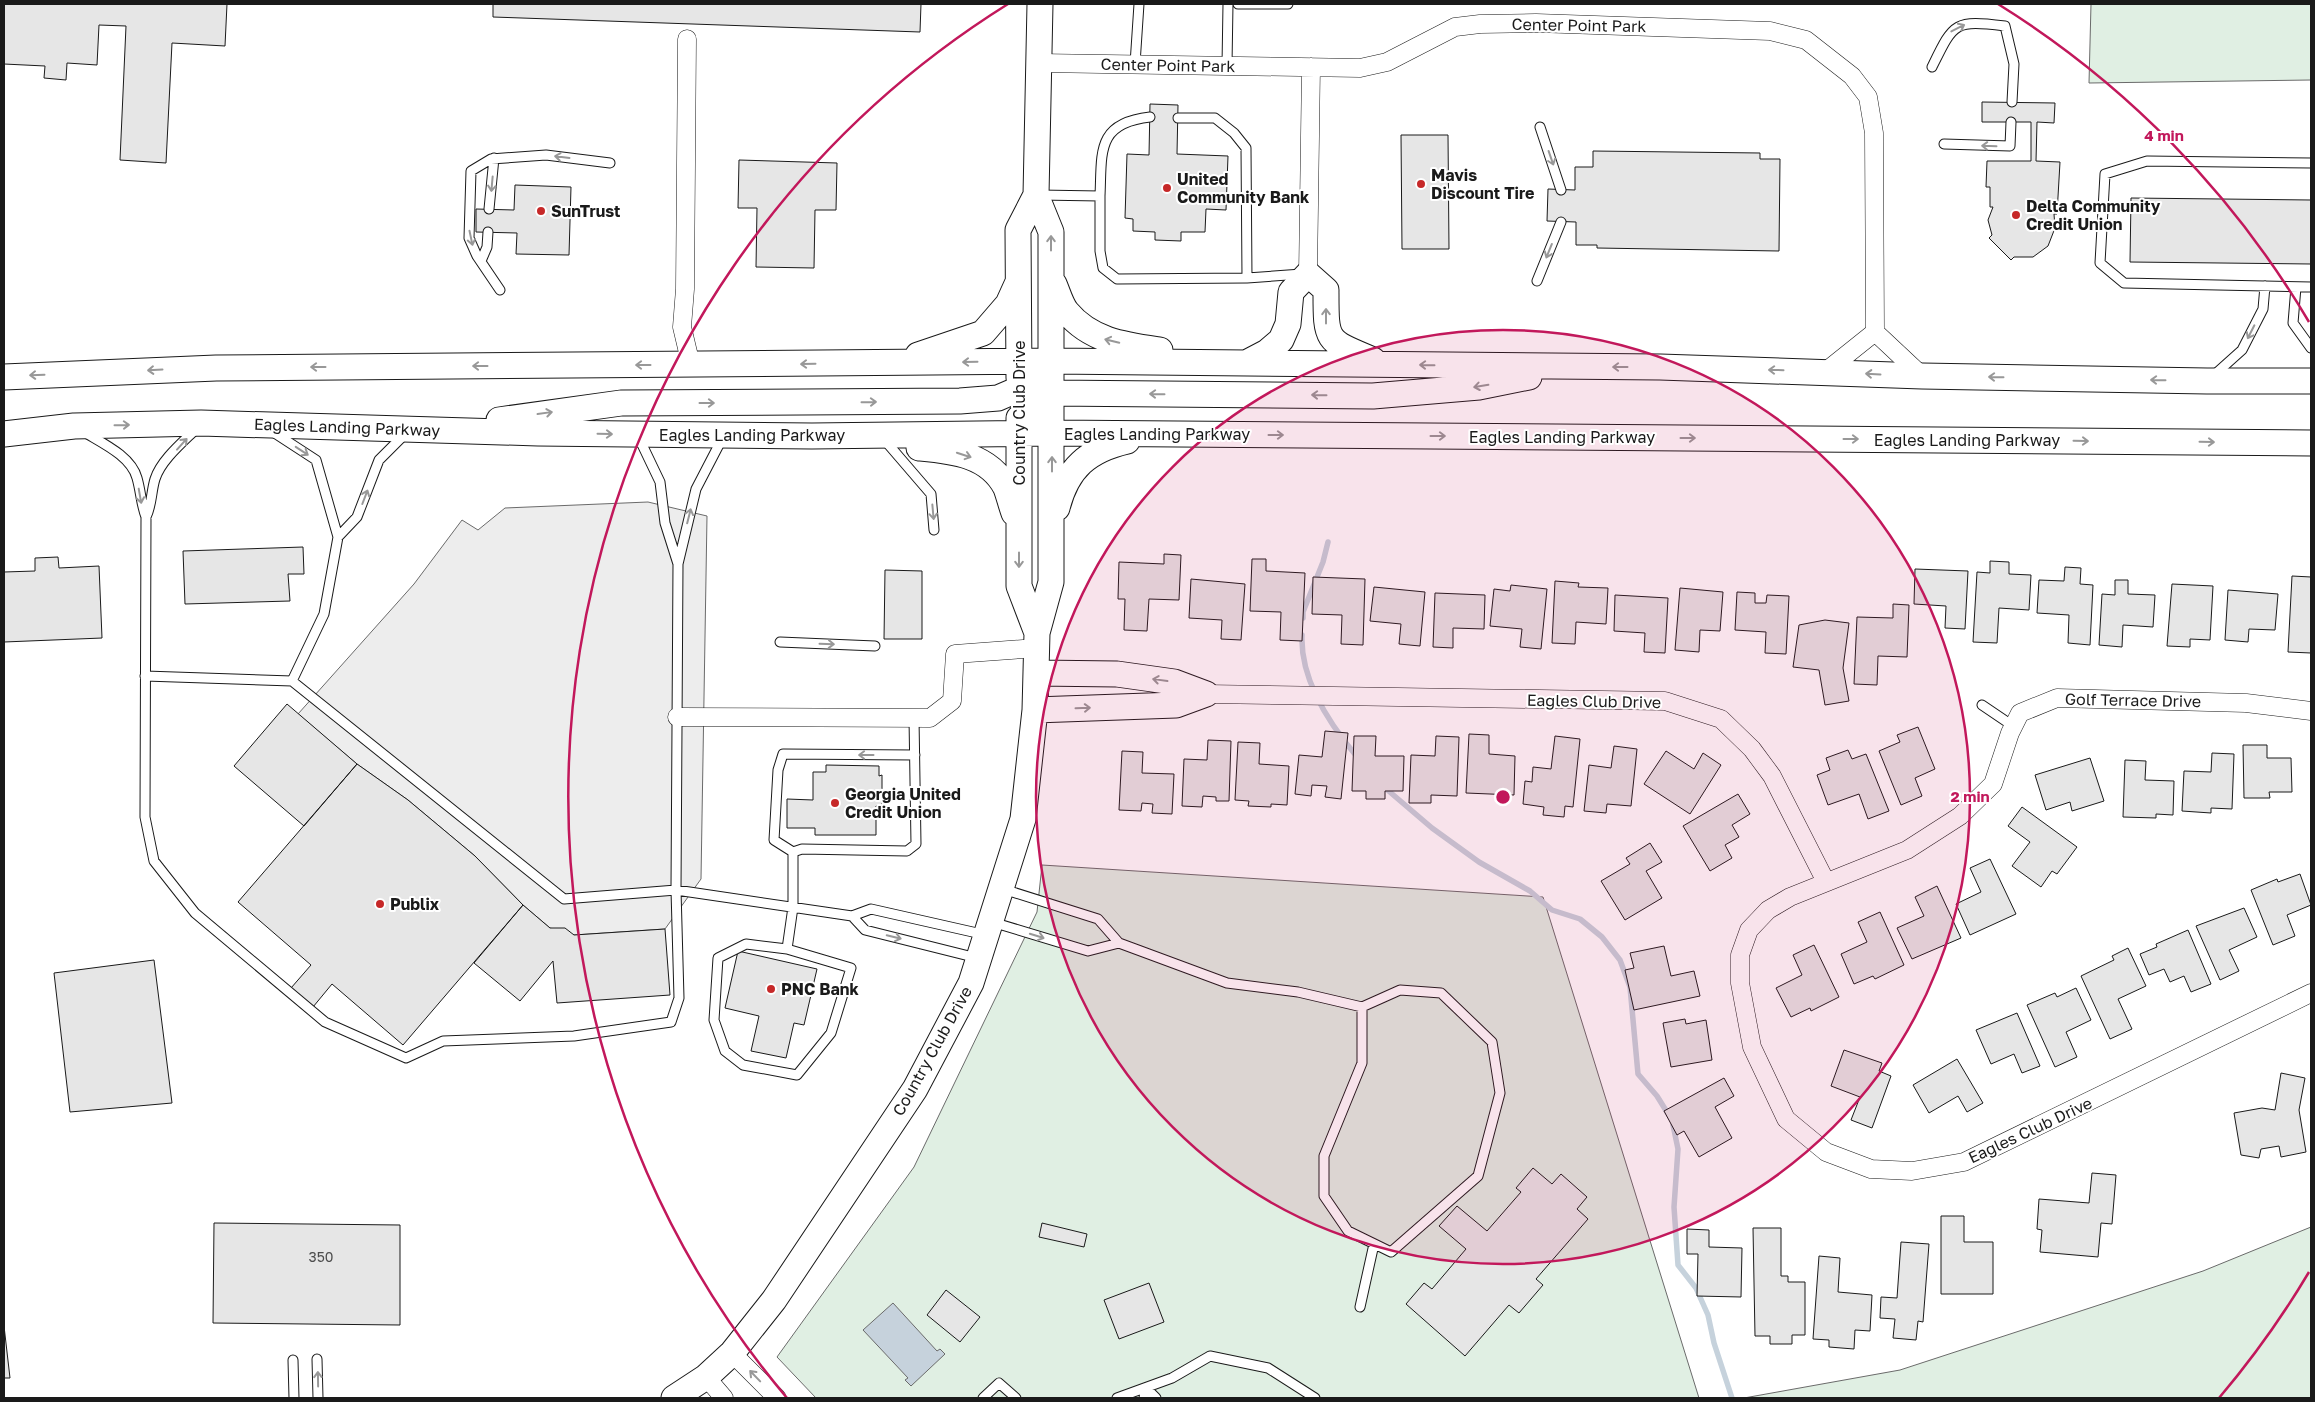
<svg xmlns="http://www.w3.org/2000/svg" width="2315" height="1402" viewBox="0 0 2315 1402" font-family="'Golos Text',sans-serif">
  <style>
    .green { fill: #e0efe3; stroke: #6a6a6a }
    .parking { fill: #ededed; stroke: #6a6a6a }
    .water { fill: #c6d2dc; stroke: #6a6a6a }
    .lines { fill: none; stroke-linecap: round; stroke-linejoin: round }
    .stream { stroke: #c6d2dc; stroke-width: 5.5 }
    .building { fill: #e6e6e6; stroke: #1a1a1a }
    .lane-casing { stroke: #1a1a1a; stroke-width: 11 }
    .street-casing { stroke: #1a1a1a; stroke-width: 19 }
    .secondary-casing { stroke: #1a1a1a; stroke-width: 27 }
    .lane { stroke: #fff; stroke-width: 9 }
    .street { stroke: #fff; stroke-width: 18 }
    .secondary { stroke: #fff; stroke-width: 25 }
    .oneway { stroke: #989898 }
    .ring { fill: none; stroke: #c2185b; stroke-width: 2.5 }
    .poi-dot { fill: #c62828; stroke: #fff; stroke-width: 2 }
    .labels { text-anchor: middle; stroke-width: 4; stroke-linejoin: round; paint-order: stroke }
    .number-label { font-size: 14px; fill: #4d4d4d }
    .street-label { font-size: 16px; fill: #1a1a1a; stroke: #fff }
    .poi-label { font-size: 16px; font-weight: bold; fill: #1a1a1a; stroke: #fff; text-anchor: start }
    .centre { fill: #c2185b; stroke: #fff; stroke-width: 2.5 }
    .ring-label { font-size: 15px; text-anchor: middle; font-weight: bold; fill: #c2185b; stroke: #fff; stroke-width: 4; stroke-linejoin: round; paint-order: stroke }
  </style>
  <rect width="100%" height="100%" fill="#fff"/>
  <!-- green -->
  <path class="green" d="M2091,4h220v76l-222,3z
    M1042,865l501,32 156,501h-883l-39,-41 137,-190 123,-255z
    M2311,1227v171h-567l156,-28 303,-99z"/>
  <!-- parking -->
  <path class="parking" d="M648,502l59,14 -6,363 -36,50 -91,6 -24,-7 -27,-23 -48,-49 -67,-56 -51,-36 -59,-50 116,-130 48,-64 16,10 27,-22z"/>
  <!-- water -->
  <path class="water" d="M893,1303l44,48 3,-2 5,5 -34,32 -6,-6 3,-2 -45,-48z"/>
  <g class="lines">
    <!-- stream -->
    <path class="stream" d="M1303,618v-6l20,-50 5,-20
      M1302,635c-2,45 28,90 56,123
      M1384,787l48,41 47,34 51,29 22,19 28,9 22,18 18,23 10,27 8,87 19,22 13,21
      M1673,1125l5,24 -4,58 4,58 18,23 12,27 6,28 18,55"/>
  </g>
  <!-- building -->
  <path class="building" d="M4,4h223l-2,42 -53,-3 -6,120 -46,-3 6,-134 -27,-1 -2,40 -30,-2 -1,17 -22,-2 1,-12 -41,-2z
    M493,4h428l-1,28 -427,-15z
    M1982,102l73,1 -1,20 -17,-1 -1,39 24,1 -3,52h-3l1,14 -7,18 -15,11h-19l-3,3 -22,-22 3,-3 -4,-15 5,-13h-3v-20h-4l1,-26h44v-39h-49z
    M1150,104l28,1 -1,49 51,2 -2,54 -20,-1 -1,23h-24v9l-26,-1v-8l-22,-1v-12l-8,-1 2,-64 22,1z
    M1401,135h47l1,114h-47z
    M1593,151l167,2v6h20l-1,92 -182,-3v-3h-21v-23l-29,-1 1,-32 27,1v-23h18z
    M739,160l98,3 -1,47h-21l-1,58 -58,-1 1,-59h-19z
    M515,185l56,2 -2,68 -53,-1 1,-21 -41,-1v-23l38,1z
    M2131,198l180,2v64l-181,-2z
    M303,547l1,27h-16l2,27 -105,3 -2,-53z
    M1164,554l17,1 -2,45 -30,-1 -2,32 -23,-1 1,-31h-7l1,-37 45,2z
    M58,557l1,11 40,-2 3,72 -98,4v-70l31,-1v-13z
    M1252,559h14v12l39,2 -3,68 -22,-1 1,-28 -31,-1z
    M1990,561l19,1v12l22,1 -2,35 -30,-2 -2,35 -24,-1 4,-70 13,1z
    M2065,567l16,1 -1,16 13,1 -3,60 -22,-2 1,-28 -32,-2 2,-33 25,1z
    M1915,569l53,2 -3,58 -20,-1 1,-22 -32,-2z
    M885,570l37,1v68h-38z
    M2292,576l19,1v76l-23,-1z
    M1313,577l52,2 -2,66 -22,-1 1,-29 -30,-1z
    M1191,579l54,5 -4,56 -20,-1 1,-19 -33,-2z
    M2115,580h13v14l27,1 -2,32 -30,-2 -1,22 -23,-2 3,-51 13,1z
    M1555,581l24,2 -1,4 30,1 -2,36 -30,-2 -1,22 -23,-1z
    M2172,584l41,2 -3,54 -20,-1v8l-23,-1z
    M1511,585l36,4 -6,60 -21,-2 2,-18 -32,-3 4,-37 16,2z
    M1374,587l51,5 -5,54 -21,-2 2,-20 -31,-3z
    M1680,588l43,4 -3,39 -20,-1 -1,22 -24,-2z
    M2228,590l50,4 -3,36 -26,-1 -1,13 -23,-2z
    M1737,592l18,1v10h11l1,-8 22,1 -3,58 -21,-1 1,-21 -31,-2z
    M1435,593l50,2 -1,34 -31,-1v20l-20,-1z
    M1615,595l53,3 -3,55 -21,-1 1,-19 -31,-2z
    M1893,604l16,1 -2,52 -29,-1 -1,29 -23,-1 3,-67 36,1z
    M1825,620l24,3 -6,45 6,33 -24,4 -6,-35 -26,-3 6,-42z
    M287,704l70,60 -53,62 -70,-60z
    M1918,727l17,42 -20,9 7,18 -21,9 -22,-54 21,-9 -3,-7z
    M1325,731l23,2 -7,66 -16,-2 2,-11 -15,-1 -1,11 -16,-2 4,-39 23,2z
    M1469,734l20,1v19l26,2 -1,39 -48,-2z
    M1354,736h22l-1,20h29l-1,35h-18v8h-19v-8h-14z
    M1436,736l23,1 -2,59 -26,-1v8h-22l2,-48 24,1z
    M1555,736l25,3 -7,68 -8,-1 -1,11 -21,-2 1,-8 -21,-3 2,-23 7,1 1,-15 18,2z
    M1208,740l23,1 -2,60h-13v-4l-13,-1 -1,11 -20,-1 2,-47 23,1z
    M1238,742l22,1 -1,21 30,2 -2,39 -16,-1v3l-23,-1 1,-5 -14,-1z
    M2243,745h24v13h24l1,34h-23l1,6h-26z
    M1614,746l23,3 -6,57 -24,-2 -1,9 -22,-2 5,-46 22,3z
    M1848,750l4,9 14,-5 23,57 -21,8 -9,-25 -31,11 -11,-30 13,-5 -4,-12z
    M1122,751l21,1 -1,21 32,1 -2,40 -20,-1 1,-9 -11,-1 -1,8 -22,-1z
    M1666,751l28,18 9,-16 18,12 -31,49 -46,-30z
    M2212,753l22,1 -2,55 -21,-1v5l-29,-2 2,-40 27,1z
    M2090,758l14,43 -32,10 -2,-9 -24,8 -11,-35z
    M2125,760l21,1 -1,19 29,1 -1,34 -17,-1v4l-33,-1z
    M357,764l51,36 67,56 48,49 -120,140 -71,-61 -19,23 -22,-19 20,-23 -73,-63z
    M826,765l53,1v10l3,-1v31h-6v29h-61v-7h-28v-29l26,1v-28h13z
    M1738,794l12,20 -18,11 7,12 -14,8 7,13 -22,13 -27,-45z
    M2022,807l55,40 -20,27 -5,-3 -11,16 -29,-21 18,-24 -22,-16z
    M1650,843l12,19 -16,9 16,27 -37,22 -24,-39 29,-17 -4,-6z
    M1990,859l26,55 -46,21 -14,-31 25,-12 -11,-24z
    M2300,874l11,31 -24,10 8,21 -22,9 -22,-55 26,-11 1,3z
    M1937,886l24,52 -49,21 -15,-31 27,-12 -9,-19z
    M523,905l27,23h15l9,7 91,-6 5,66 -113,8 -4,-42 -33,40 -46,-38z
    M2244,908l13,29 -28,13 10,21 -19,9 -24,-54z
    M1880,912l24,53 -29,14 -2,-3 -19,8 -13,-30 26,-12 -9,-20z
    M2188,930l23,54 -20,8 -7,-16 -14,6 -6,-13 -15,6 -9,-21 17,-7 -1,-3z
    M1814,945l25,52 -28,14 -1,-3 -19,9 -15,-29 26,-13 -9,-20z
    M1664,946l7,30 23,-5 6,25 -66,14 -9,-40 9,-2 -4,-15z
    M2128,948l18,38 -28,13 14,30 -22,10 -29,-63 33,-16 -2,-4z
    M738,951l79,18 -13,56 -10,-2 -8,35 -35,-7 8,-35 -34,-8z
    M154,960l18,143 -102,9 -16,-139z
    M2076,988l15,32 -25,12 11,25 -22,10 -28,-62 28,-12 2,4z
    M2017,1013l23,53 -18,7 -8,-19 -23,10 -15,-34z
    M1685,1019l1,5 20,-4 6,40 -41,7 -8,-44z
    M1844,1050l38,13 -3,8 12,5 -19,52 -21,-8 9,-23 -29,-11z
    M1957,1059l26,44 -16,9 -9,-16 -29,17 -16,-28z
    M2281,1073l24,5 -6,32 7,42 -25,5 -2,-11 -18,3 -2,9 -18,-3 -7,-42 28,-5 13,2z
    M1724,1078l10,18 -19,11 17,31 -33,19 -15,-26 -7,4 -13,-24z
    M1533,1168l19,16 9,-10 26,23 -10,12 11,10 -52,60 7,6 -24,28 -10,-8 -44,51 -59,-52 18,-21 8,6 34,-40 -27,-23 18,-20 30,25 34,-39 -5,-4z
    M2092,1173l24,2 -4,49 -11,-1 -3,34 -58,-5 2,-22 -5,-1 2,-30 50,4z
    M1941,1216h23v26h29v52h-52z
    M214,1223l186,2v100l-187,-2z
    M1042,1223l45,11 -3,13 -45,-10z
    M1753,1228h28v48h7v6h17v53h-13v9h-22v-8h-15z
    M1687,1229l22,1v17l33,1 -1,49 -44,-1 1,-42h-11z
    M1901,1242l28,2 -6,78 -5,-1 -2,19 -23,-2 2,-19 -15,-1 1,-21 16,1z
    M1819,1256l21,2 -2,34 34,3 -2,36 -15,-1 -1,19 -25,-2v-7l-16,-1z
    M1149,1283l15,39 -45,17 -15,-39z
    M946,1290l34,27 -20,25 -33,-27z
    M4,1326l6,52h-6z"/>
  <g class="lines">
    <!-- lane casing -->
    <g class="lane-casing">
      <path id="lane" d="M1238,4h50
        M1135,64l4,-60
        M1227,65l1,-61
        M1932,67c22,-45 22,-47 73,-41l9,38 -2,38
        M1540,127l21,63
        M1944,144l66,2 1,-24
        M2311,163l-164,-2 -42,13 -5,89 24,20 187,4
        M1039,195l61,1v55l3,17 14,11 130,-1 -1,-130 -12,-15 -19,-15h-37
        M1100,196c2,-44 -4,-73 50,-79
        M489,209l5,-51
        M481,261l6,-14 1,-15
        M1247,278l55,-4
        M1537,281l24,-59
        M2296,287l-3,36 18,25
        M500,290l-23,-34 -8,-18 2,-67 20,-12 55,-4 64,8
        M2213,376l29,-26 21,-41 2,-23
        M197,428c-14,14 -36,32 -42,51 -4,13 -3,26 -9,38l-1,300 9,44 41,52 130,109 81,36 37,-17 131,-5 97,-14 8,-24 -3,-108 176,26 19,-7 115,26
        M84,432c18,11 47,24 53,46 4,14 4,26 9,39
        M273,432l43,28 22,77 -14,77 -32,67 272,218 112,-9 2,-326 18,-75 27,-52
        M638,436l22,46 5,41 13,41
        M888,444l43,50 3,36
        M338,537l19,-20 22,-57 27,-27
        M780,642l95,4
        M145,676l147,5
        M1982,705l31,21
        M793,852l-19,-12 4,-70 5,-16 132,1
        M1003,889l95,30 21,24 108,40 71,9 64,15 38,-17 41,3 51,49 8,51 -22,83 -87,76 -43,-21 -24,-35v-40l38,-93v-56
        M852,916l13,14 112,28
        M992,922l96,29 31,-8
        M746,944l41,5 64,19 -20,65 -34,42 -54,-10 -18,-14 -11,-31 4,-62z
        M787,949l6,-42v-55l9,-3 105,2 9,-7 -2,-126
        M1360,1307l14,-63
        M317,1359l1,39
        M293,1360l1,38
        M983,1398l16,-15 17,15
        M1117,1398l55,-20 38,-22 58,12 47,30
        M1144,1398l2,-10 10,10"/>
    </g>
    <!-- street casing -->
    <g class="street-casing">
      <path id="street" d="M687,39l-2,250 -3,38 9,38
        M1040,63l320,5 27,-6 68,-35 25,-3 56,-1 234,8 36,9 46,36 16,21 6,36 1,199 47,44
        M1308,274l3,-207
        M1825,372l50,-40
        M1206,694l459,7 56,18 31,30 20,27 54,106
        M2311,711l-65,-8 -189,-5 -37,15 -10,20 -17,51 -33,32 -53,34 -117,47 -22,13 -19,20 -9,25v28l12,64 34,72 40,33 45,17 41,2 52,-9 347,-169
        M677,717l253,1 22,-17 3,-47 82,-6
        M732,1353l45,45
        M706,1377l18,21"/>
    </g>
    <!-- secondary casing -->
    <g class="secondary-casing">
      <path id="secondary" d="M1054,284c4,9 7,21 13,28 24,29 58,33 93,38
        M918,355l65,-22 25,-29 10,-22
        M1246,363l21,-11 14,-12 7,-16 3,-32 17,-18 18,16c0,52 -1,50 47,70
        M4,377l212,-9 836,-7 608,6 262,9 285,5h104
        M1019,378l-1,-148 18,-35
        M1019,418v168l18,47
        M499,420l122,-17 339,-2 38,-3 21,-9 33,-28
        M4,434l70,-8 127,-3 337,10 274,3 240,-3 1259,10
        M1019,434l16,-35 17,-6 321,3 106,-9 50,-10
        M919,448c32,3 70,6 87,40 3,8 5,17 8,25
        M1057,508c10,-40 31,-58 70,-67
        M1037,673l80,1 57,8 32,12
        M1035,710l141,-5 30,-11
        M674,1398l32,-21 26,-24 42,-53 141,-211 56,-106 52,-164 12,-109 2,-77 14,-51v-350l-15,-37 4,-191"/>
    </g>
    <!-- lane -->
    <use href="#lane" class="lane"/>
    <!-- street -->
    <use href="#street" class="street"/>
    <!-- secondary -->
    <use href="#secondary" class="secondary"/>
  </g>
  <!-- one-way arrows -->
  <defs><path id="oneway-shaft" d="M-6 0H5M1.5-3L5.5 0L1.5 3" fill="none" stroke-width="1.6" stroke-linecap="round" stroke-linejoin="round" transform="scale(1.25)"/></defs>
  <g class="oneway">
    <use href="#oneway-shaft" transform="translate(1958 28) rotate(-27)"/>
    <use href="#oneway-shaft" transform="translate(1989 146) rotate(-178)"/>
    <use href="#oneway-shaft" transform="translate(562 157) rotate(-173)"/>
    <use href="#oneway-shaft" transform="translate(1551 158) rotate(71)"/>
    <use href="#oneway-shaft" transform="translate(492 184) rotate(95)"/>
    <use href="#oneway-shaft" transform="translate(471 238) rotate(78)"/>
    <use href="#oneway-shaft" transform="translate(1051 243) rotate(-90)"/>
    <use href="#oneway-shaft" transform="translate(1549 251) rotate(112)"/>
    <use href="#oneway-shaft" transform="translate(1326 316) rotate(-90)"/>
    <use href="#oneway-shaft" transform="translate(2251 332) rotate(117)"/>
    <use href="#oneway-shaft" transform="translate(1112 341) rotate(-166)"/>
    <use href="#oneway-shaft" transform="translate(970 362) rotate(179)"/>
    <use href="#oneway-shaft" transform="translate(808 364) rotate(179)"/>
    <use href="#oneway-shaft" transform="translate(643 365) rotate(180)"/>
    <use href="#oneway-shaft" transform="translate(1427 365) rotate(-179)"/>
    <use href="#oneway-shaft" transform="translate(480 366) rotate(180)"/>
    <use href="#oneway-shaft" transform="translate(318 367) rotate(180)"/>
    <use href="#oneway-shaft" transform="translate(1620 367) rotate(-180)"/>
    <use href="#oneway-shaft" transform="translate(155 370) rotate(177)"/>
    <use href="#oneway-shaft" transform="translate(1776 370) rotate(-179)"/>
    <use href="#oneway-shaft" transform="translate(1873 374) rotate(-177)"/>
    <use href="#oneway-shaft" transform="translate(37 375) rotate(178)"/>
    <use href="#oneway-shaft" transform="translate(1996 377) rotate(-179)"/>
    <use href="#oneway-shaft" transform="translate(2158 380) rotate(-179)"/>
    <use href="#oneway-shaft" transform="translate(1481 386) rotate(171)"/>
    <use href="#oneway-shaft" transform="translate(1157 394) rotate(-179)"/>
    <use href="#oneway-shaft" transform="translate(1319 395) rotate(-179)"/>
    <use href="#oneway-shaft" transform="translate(869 402) rotate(-1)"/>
    <use href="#oneway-shaft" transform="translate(707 403)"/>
    <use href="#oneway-shaft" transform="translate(545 413) rotate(-8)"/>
    <use href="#oneway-shaft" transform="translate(122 425) rotate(-1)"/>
    <use href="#oneway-shaft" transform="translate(605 434) rotate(1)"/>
    <use href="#oneway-shaft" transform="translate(1276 435)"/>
    <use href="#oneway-shaft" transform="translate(1438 436)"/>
    <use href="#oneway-shaft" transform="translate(1688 438)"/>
    <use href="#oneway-shaft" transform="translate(1851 439)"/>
    <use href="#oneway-shaft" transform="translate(2081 441) rotate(1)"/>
    <use href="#oneway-shaft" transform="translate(2207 442) rotate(1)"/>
    <use href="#oneway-shaft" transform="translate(182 444) rotate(-48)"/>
    <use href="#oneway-shaft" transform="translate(302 451) rotate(33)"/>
    <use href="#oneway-shaft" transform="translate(964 455) rotate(18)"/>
    <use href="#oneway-shaft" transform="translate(1052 464) rotate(-90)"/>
    <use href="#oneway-shaft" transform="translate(140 496) rotate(80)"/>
    <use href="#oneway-shaft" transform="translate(365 497) rotate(-69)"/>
    <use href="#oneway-shaft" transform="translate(933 512) rotate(85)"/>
    <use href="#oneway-shaft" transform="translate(689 516) rotate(-76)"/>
    <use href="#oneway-shaft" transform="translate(1019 560) rotate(90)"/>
    <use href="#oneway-shaft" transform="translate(827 644) rotate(2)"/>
    <use href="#oneway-shaft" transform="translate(1160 680) rotate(-172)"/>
    <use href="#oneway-shaft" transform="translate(1083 708) rotate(-2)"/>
    <use href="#oneway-shaft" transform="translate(866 755) rotate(-180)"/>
    <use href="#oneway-shaft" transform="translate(1037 936) rotate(17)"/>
    <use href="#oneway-shaft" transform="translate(894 937) rotate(14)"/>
    <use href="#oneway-shaft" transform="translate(755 1376) rotate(-134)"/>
    <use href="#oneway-shaft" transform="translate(318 1379) rotate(-91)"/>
  </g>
  <!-- distance rings -->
  <circle cx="1503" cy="797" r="467" fill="#c2185b" fill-opacity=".12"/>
  <g class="ring">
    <circle cx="1503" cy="797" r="467"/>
    <path d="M2309 1272A935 935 0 0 1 2219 1398M787 1398A935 935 0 0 1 1008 4M1998 4A935 935 0 0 1 2309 322"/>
  </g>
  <!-- markers -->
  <g class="poi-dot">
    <circle cx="1421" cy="184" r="5"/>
    <circle cx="1167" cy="188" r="5"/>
    <circle cx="541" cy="211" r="5"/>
    <circle cx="2016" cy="215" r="5"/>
    <circle cx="835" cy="803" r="5"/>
    <circle cx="380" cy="904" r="5"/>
    <circle cx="771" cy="989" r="5"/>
  </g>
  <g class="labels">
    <!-- number labels -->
    <g class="number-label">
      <text x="321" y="1262">350</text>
    </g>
    <!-- street labels -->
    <g class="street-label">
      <text transform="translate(1579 25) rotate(1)" y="6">Center Point Park</text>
      <text transform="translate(1168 65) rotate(1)" y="6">Center Point Park</text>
      <text transform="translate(1019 413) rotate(-90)" y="6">Country Club Drive</text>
      <text transform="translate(347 427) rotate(2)" y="6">Eagles Landing Parkway</text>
      <text x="1157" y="440">Eagles Landing Parkway</text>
      <text x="752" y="441">Eagles Landing Parkway</text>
      <text x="1562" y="443">Eagles Landing Parkway</text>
      <text x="1967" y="446">Eagles Landing Parkway</text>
      <text transform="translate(2133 700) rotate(1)" y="6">Golf Terrace Drive</text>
      <text transform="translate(1594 701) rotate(1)" y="6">Eagles Club Drive</text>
      <text transform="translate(932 1051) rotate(-61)" y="6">Country Club Drive</text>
      <text transform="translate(2030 1130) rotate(-25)" y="6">Eagles Club Drive</text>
    </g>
    <!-- poi labels -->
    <g class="poi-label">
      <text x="1431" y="181">Mavis<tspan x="1431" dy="18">Discount Tire</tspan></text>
      <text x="1177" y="185">United<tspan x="1177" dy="18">Community Bank</tspan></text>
      <text x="2026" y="212">Delta Community<tspan x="2026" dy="18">Credit Union</tspan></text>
      <text x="551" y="217">SunTrust</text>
      <text x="845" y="800">Georgia United<tspan x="845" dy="18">Credit Union</tspan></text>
      <text x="390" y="910">Publix</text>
      <text x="781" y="995">PNC Bank</text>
    </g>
  </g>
  <circle cx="1503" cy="797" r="8" class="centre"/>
  <g class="ring-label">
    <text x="2164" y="141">4 min</text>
    <text x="1970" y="802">2 min</text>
  </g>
  <!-- border -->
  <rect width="2315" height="1402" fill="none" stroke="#1a1a1a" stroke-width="10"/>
</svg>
